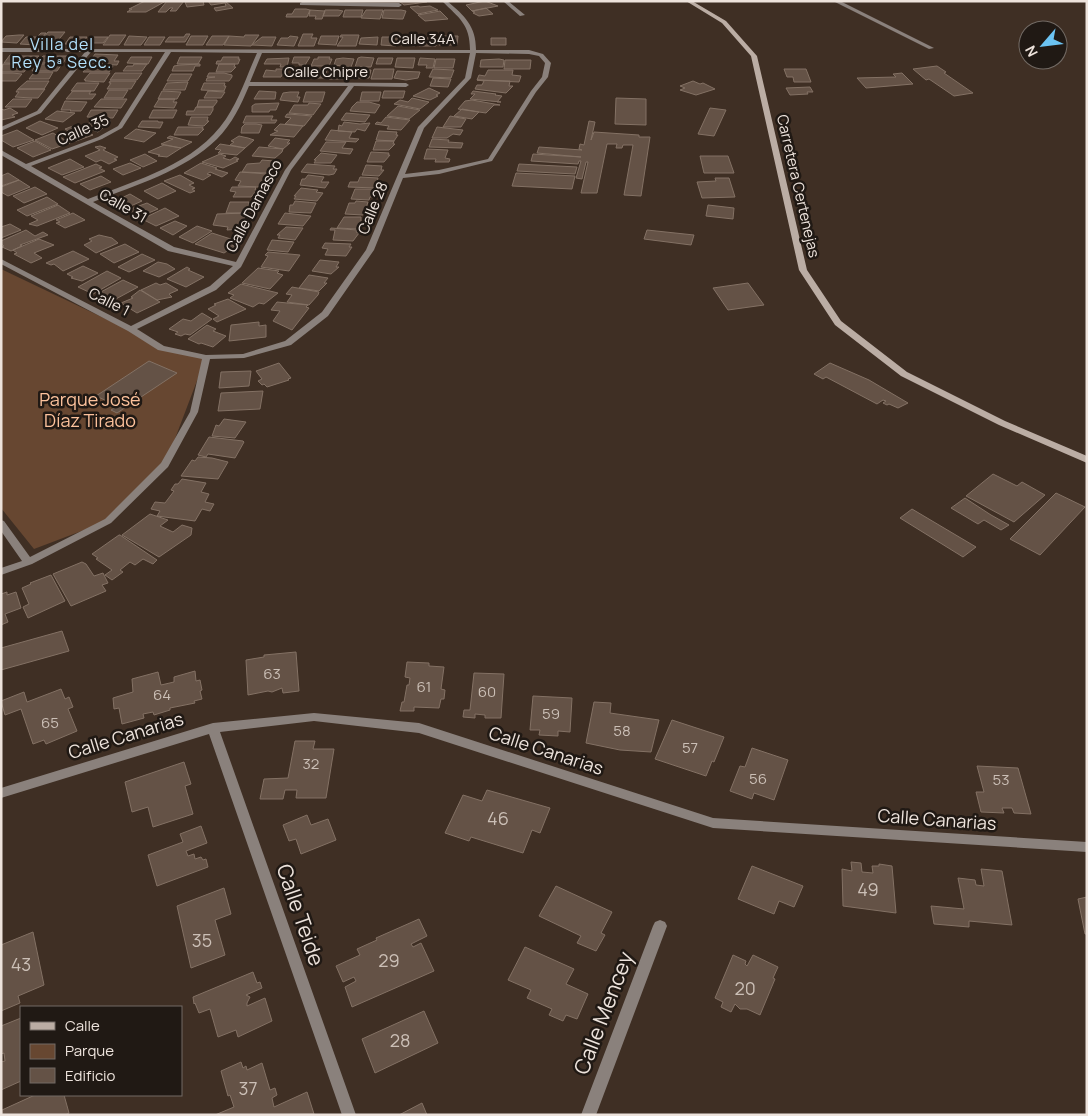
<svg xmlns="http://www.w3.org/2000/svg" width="1088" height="1116" viewBox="0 0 1088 1116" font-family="Manrope,sans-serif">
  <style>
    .green { fill: #674731 }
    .building { fill: #645246; stroke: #837164 }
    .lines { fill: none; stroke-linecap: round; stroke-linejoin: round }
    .street { fill: #8a817c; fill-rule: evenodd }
    .secondary { fill: #bbada4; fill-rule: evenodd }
    .labels { text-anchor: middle; stroke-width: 5; stroke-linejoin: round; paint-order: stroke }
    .far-street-label { font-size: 15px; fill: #ede3dc; stroke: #201914 }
    .number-label { font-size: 15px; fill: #cbbfb6 }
    .far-neighbourhood-label { font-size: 16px; letter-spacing: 1px; fill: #b3e1fc; stroke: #201914 }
    .park-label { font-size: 18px; fill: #fdc29c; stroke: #201914 }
    .street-label { font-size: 18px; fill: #ede3dc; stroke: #201914 }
    .near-number-label { font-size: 18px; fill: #cbbfb6 }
    .near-street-label { font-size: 21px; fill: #ede3dc; stroke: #201914 }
  </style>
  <rect width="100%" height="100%" fill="#3f2f24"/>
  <!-- green -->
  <path class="green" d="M1,269l170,81 35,7 -41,108 -57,56 -74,28 -33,-41z"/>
  <!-- building -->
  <path class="building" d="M145,1h21l-20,11h-19l5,-3h-3z
    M167,1h17l-8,10h-6l3,-3h-3l-4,4h-8z
    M203,1l1,4 -17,2 -2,-5z
    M208,1h17l8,7 -17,3 -2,-3 12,-2 -1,-3 -14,2z
    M399,1h27l1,1 -23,3z
    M485,1l13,5 -26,5 -6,-6z
    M418,6l2,1 10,-1 8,4 -20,4 -8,-7z
    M486,8l7,6 -14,2 -6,-3 2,-1 -3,-1z
    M295,9h11l4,1 -3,7h-21l1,-3h5z
    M310,10l15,1 -3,8h-7l1,-3h-7z
    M325,10h13l5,1 -4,5h-16z
    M345,10h18l-2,7h-18z
    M366,10h17l-3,9 -19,-1z
    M384,10h17l5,1 -3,8h-4l-17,-1z
    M440,11l8,8 -23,2 -7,-6z
    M48,32h17l-10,12h-17z
    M41,33h5l-10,12 -16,-1 6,-7h11z
    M186,34h4l-5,8h-20l4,-5h15z
    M303,34h10l-2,4h6l-3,8h-16z
    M19,35h5l-7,8 -16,-1 5,-6z
    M110,35h16l-7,10h-16z
    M245,35h14l-8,11 -27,-1 5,-9 15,1z
    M341,35h18l-3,11h-19l6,-9h-3z
    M391,35h7l-2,11 -15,-1 1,-8h8z
    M129,36l18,1 -6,8h-17z
    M191,36h17l-5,9h-17z
    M212,36h17l-6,9h-17z
    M290,36l8,1 -4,9 -17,-1 4,-7h7z
    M321,36h18l-3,9 -18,-1z
    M442,36h16l-1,9h-18z
    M70,37h17l-5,7h-17z
    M90,37h18l-5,6h-17z
    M149,37h16l-5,8h-16z
    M262,37h14l-4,9 -20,-1z
    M378,37l-1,8 -18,-1 2,-6z
    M407,38h9l-1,8 -14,-1 1,-5h4z
    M421,38h16l-1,8h-17z
    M491,38h15v7h-15z
    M95,54l23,1 -4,6h5l-2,4 -29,-1z
    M10,55l10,1h19l-7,8 -28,-1z
    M43,56h25l-5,7h-26z
    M131,57h21l-4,7 -21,-1z
    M180,57h22l-4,7h-21z
    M223,57h16l-1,2h2l-2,5h-22l1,-3h4z
    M294,57h16l-5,8h-6v-2h-7z
    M318,57h12l-1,2h3l-3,7h-18l3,-7h4z
    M361,57l13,1 -3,9h-16l3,-9z
    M289,58l-2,9h-7l1,-3h-17l3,-5z
    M343,58l11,1 -3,8 -17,-2 2,-6z
    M378,58h15l-2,6h-15z
    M397,58h18l-2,10 -18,-1z
    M420,58l15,1 -2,9h-7l1,-3h-9z
    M436,59h19l-2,9h-19z
    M499,59l5,1 -1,7h-23l1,-7z
    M505,60h26l-1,9h-26z
    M3,64h27l-6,8h-23z
    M37,64h25l-5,7h-25z
    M134,64h13l-5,7h-19l4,-5h6z
    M200,64v2h-5l-2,5h-21l2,-5 6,-1z
    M219,64h16l-1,3h2l-5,5h-15z
    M88,66h25l-4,6h-26z
    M937,66l9,6 -2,1 29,20 -19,3 -25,-17 -3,1 -13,-11z
    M348,68l-3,11h-16l2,-9z
    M276,69h9l-4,8h-18l3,-7 10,1z
    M374,69h20l-2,10h-21z
    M433,69l21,1 -3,8 -22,-1z
    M784,69h22l5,13h-17l-1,-5h-6z
    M310,70h17l-2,8h-19z
    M354,70h17l-2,8h-10l-7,-1z
    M488,70h25l-1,5 9,1 -2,6 -42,-2 2,-5 6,1z
    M397,71l23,1 -2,6 -12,2 -12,-2z
    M40,72h13l-4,7h-20l4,-5z
    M1,73h11l10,1 -6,7h-15z
    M90,73h20l-6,9 -19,-1 1,-1h-2z
    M115,73h27l-5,7h-27z
    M209,73h15l8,2v2l-3,4h-23l1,-3 8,-1h-8z
    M902,73l11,11 -47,4 -9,-10 39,-1 -3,-3z
    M171,74h21l-4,7h-21z
    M433,78l18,1 -3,8 -18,-1z
    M477,80l33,1 -1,5h4l-7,7 -31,-4 2,-4h5l2,-4z
    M27,81h22l-5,8h-26z
    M110,81h26l-5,8h-24l4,-6h-2z
    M693,81l7,3 3,-1 12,6 -19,6 -16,-5 5,-2 -5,-2z
    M188,82l-3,8h-22l4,-7z
    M77,83h22l-5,8h-23z
    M204,83h21l-1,3h2l-2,5 -23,-1z
    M810,87l3,5h-6l1,2 -18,1 -4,-7z
    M429,88l11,5 -4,2 2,1 -8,4 -17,-4z
    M18,89h27l-7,9h-6l-17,-1 4,-5h-3z
    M109,90h19l-5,8h-19z
    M73,91h18l-2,3h7l-4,5h-26z
    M162,91l19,1 -4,7h-19z
    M208,91l17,1 -4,6h-17z
    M259,91l17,1 -1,7h-21z
    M384,91h21l-2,7h-21z
    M473,91l23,3 -1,1 7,1 -5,6h4l-31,-3 5,-5h-4z
    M290,92h9l-2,5h3l-2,5 -18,-2 3,-7z
    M306,92h19l-3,10h-19z
    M362,92h19l-2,9h-19z
    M412,98l17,4 -9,7 -26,-5 6,-4 8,2z
    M616,98l30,1v26l-31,-1z
    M13,99h19l-6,8h-21z
    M101,99h26l-6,9 -27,-1z
    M159,99h16l-2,3h4l-3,6 -20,-1z
    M199,100h18v2l-4,5h-16z
    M472,100l28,5h-6l-8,8 -28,-4 7,-8z
    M65,101l22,1 -6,9h-11l1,-1h-10z
    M357,102h12l11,3 -5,8 -25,-2 2,-4z
    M279,103l-3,7h-6l-1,2h-17v-6l3,-2z
    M309,103l12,1 -8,11 -24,-2 5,-8h14z
    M398,106l22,4 -11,9 -22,-3z
    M196,107h17v3l-3,5h-24l1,-4h7z
    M10,108l8,5 -6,2 3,2 -14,3v-11l3,1z
    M710,108l16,2 -12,26 -16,-2z
    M462,109l17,3 -7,7 -18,-3z
    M91,110h27l-5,8 -26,-1z
    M153,110h24l-4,8h-24z
    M57,111l18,2 -12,9 -18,-3z
    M346,113l24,2 -5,7 -24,-2z
    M287,114h2l23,2 -8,10 -19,-2 6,-6 -6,-1z
    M246,116h27l-2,4h6l-2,3h-32z
    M450,116l16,3 -5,8h-18z
    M191,117h17l-1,4h2l-5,5 -16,-1z
    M386,117l24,3 -9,10 -14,-1 2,-3 -14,-2 2,-2 4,1z
    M94,119l17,2 -13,11 -14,-5z
    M40,121l18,7 -16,7 -16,-7z
    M142,121h16v1h5l-3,6 -22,-1z
    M589,121l6,1 -4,18 3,-8 45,3v2h11l-9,59 -17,-1 9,-50h-10l-1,3h-6l1,-4h-10l-10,49h-16l7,-31h-2l-4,17 -6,-1 5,-17h-2l-1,3 -47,-3 2,-7 48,3 -44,-4 2,-6 43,3 -3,-1 1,-5 4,1z
    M344,122l16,2 10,-1 -5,8 -8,-2 -2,3 -17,-1 1,-6 3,1z
    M245,124h11l6,1 -3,8h-18l1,-6z
    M280,124l23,2 -9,11 -24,-2 8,-4 -4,-1z
    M73,126l7,2 13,7 -17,6 -12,-7 6,-2 -5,-3z
    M178,127h25l-1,2h2l-6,6h-24z
    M437,127l26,3 -3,5 -7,-1 -6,4h-15z
    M136,129l20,4 -12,9 -20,-4z
    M17,130l17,10 -21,7 -12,-7v-4z
    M331,130l21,2 -3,6 10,1 -3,3 -31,-2z
    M379,131l18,1 -1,3h2l-4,6 -18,-1z
    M53,133l17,10 -18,6 -17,-9z
    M170,136l22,6 -11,6 -20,-4 12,-5 -6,-1z
    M239,136l9,2 6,2 -9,8 -15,-3 4,-3 -3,-1z
    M275,138l15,2 -3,3h3l-7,6 -15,-3z
    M432,139l17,1 -1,2 15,1 -2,5 -32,-1z
    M35,141l16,9 -18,7 -16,-9z
    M376,141h18l-1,3h2l-6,6h-16z
    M326,142h20l-4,6 11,1 -3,5 -30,-3z
    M220,144l25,4 -8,7 -19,-2 3,-3 -6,-1z
    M164,145l17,3 -14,9 -9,-1 2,-1 -12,-3z
    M100,146l6,2 -3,2 15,7 -4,2 3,1 -8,4 -8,-4 -5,2 -11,-6 15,-6 -5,-3z
    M259,147l24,2 -1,3 -7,6 -23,-2z
    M427,149l21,1 -3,8 5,1 -1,3h-14l1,-3h-12z
    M371,152l18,1 -1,2h2l-6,7h-17z
    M321,153l16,2 -6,8h-17l2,-3h-2z
    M145,154l12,7 -14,6 -13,-7z
    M220,154l6,2 -3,2 7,2 5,-3 4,2 -3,1 2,1 -15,7 -21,-6z
    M700,156h28l6,17h-30z
    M70,159l14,8 -22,8 -14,-7z
    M262,160l12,1 -7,12 -25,-1 5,-8 13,-1z
    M130,163l11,5 -18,7 -10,-6z
    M201,163l16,5 -2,1 13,4 -6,4 -12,-5 -3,2 4,1 -8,5 -19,-7z
    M96,164l6,3 -3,1 6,3 -30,12 -12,-6z
    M307,164l28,2 -2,3h4l-3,5 -5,1 -28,-3z
    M519,164l58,3 -2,7 -58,-3z
    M366,165l16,1 -1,4h3l-5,6 -17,-1z
    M240,172l27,2 -2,2 2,1 -4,7h-3l-2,3 -20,-1 3,-5 -6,-1z
    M8,173l11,7 -18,6v-10z
    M516,173l59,3 -3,13 -60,-3z
    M180,175l14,8 -5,2 6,3 -3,1 3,2 -5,2 -26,-12z
    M308,175l16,2 -3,5h8l-4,6 -25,-3 2,-6h3z
    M101,176l10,6 -21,8 -10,-6z
    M360,177l18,1 -2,10 -28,-1 2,-5h8z
    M715,178h14l6,19 -33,1 -5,-16 19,-1z
    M19,180l11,7 -22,9 -7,-4v-5z
    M162,183l14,8 -18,8 -14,-8z
    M35,187l12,7 -23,9 -11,-7z
    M232,187h24l-1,3h2l-6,7h-18l3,-5 -6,-1z
    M301,188l17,2 -2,2 7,1 -6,8 -23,-2 2,-3h-2z
    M355,189h18l-1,3h6l-2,4 -6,1 -1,3 -18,-1z
    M130,194l12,7 -16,7 -9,-4 2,-1 -4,-2z
    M47,197l11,7 -31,12 -10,-6z
    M295,201l21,2 -5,10 -22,-1 1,-7h3z
    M356,201l12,1 -2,6h2l-1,4h-3l-1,3 -18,-1 4,-11h6z
    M230,202h19l-2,11h-21z
    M147,203l11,6 -19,8 -11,-7z
    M58,205l12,8 -33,13 -8,-2 9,-4 -7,-4z
    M708,205l26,3 -1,11 -27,-3z
    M165,208l14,8 -23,10 -14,-7z
    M73,213l12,7 -20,8 -9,-5 4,-1 -4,-2z
    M246,213l-5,16 -14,1 1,-3 -15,-2 4,-11z
    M285,213l26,3 -8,10 -25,-2z
    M344,217h17v9l-3,3 -21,-1z
    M175,221l12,5 -14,9 -13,-7z
    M10,224l11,6 -20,8v-11z
    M197,226l15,5 -19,12 -14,-6z
    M286,227l17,1 -8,12 -17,-2 2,-3h-3z
    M331,228l26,2 -1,2 3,1 -6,8 -20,-1 2,-10h-5z
    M26,230l9,6 8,-4 5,3 -28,10 2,1 -11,5 -9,-4 2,-1 -3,-2v-3z
    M647,230l47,5 -3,10 -47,-6z
    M212,233l25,8 -5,4 3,1 -11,7 -29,-9z
    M99,235l13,3 6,5 -22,10 -12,-8 8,-4 -3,-2z
    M39,239l15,6 -20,8 8,5 -11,5 -17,-9 3,-1 -4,-3z
    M272,240l22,2 -6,10 -21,-2z
    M325,243l26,1 -2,3h3l-6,9 -21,-1 3,-6 -6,-1z
    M125,244l14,8 -25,11 -14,-9z
    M73,251l16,8 -26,12 -9,-7 -3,1 -5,-2z
    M268,252l32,3 -11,16 -28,-4 7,-11 -3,-1z
    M142,254l13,6 -26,12 -11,-5z
    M320,260l19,2 -3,5h3l-8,7 -19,-3z
    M158,262l9,2 8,5 -16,8 -16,-6z
    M83,266l15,7 -16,8 -11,-3 2,-1 -6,-3z
    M187,267l3,2 -2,1 16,7 -18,10 -19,-8z
    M258,268l21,3 -2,2 6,2 -13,14 -28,-6z
    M107,271l14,7 -28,16 -15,-7z
    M309,275l19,3 -4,5h3l-8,8 -20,-3z
    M123,280l15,7 -24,13 -15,-7z
    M156,283l4,2 6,-2 12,7 -9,4 3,3 -15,3 -16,-10z
    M748,283l16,22 -36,5 -15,-22z
    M241,284l37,9 -14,11 -5,-1 -6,4 -23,-9 4,-3 -6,-2z
    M292,287l27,5 -1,3 -9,10 -22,-3 5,-7 -6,-1z
    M140,290l20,12 -23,11 -16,-10 12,-5 -2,-1z
    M228,299l18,10 -29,13 -4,-3 6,-3 -11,-7 8,-4 -2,-1z
    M277,302l31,3 -2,2 3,1 -17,22 -19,-9 7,-10 -9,-1z
    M202,313l10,6 -22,16 -5,-1 -4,2 -6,-2 3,-2 -9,-3 14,-10 8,2z
    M259,322v4l7,-1v12l-37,4 2,-16z
    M207,325l9,4 -3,2 13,5 -13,11 -12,-4 -2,1 -11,-5z
    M149,361l28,12 -60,40 -6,-3 7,-4 -22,-10z
    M279,363l12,15 -3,1 1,1 -22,7 -3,-3 -2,1 -4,-4 4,-2 -6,-8z
    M830,363l39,17 39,23 -10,5 -9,-4 -2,1 -4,-2 3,-2 -3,-1 -6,4 -51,-27 -3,2 -9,-5z
    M251,371l-2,15 -30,2 2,-16z
    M263,391l-3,18 -42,2 3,-18z
    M224,419l22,3 -11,16 -23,-2 4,-11 3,1z
    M209,437l34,4 1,1 -9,16 -27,-4 -2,3 -8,-2z
    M198,457l14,1 16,4 -10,17 -37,-3 11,-16 3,1z
    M993,474l24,12 5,-4 23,13 -31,27 -48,-26z
    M182,479l24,4 -5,9 8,2 -4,8 9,2 -4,7 -8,-2 -7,12 -38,-5 3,-5 -9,-2 4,-7 10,1 9,-12 -3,-1 4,-6h3z
    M1056,493l29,14 -45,48 -30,-16z
    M965,498l26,17 18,10 -8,5 -17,-10 -6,4 -27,-16z
    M912,509l64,38 -13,10 -63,-39z
    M150,514l18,6 -8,6 13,6 9,-7 10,3 -1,7 -32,22 -37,-22z
    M119,535h1l37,25 -4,4 -10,-5 -8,6 -5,-3 -10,8 3,2 -11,8 -7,-5 7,-5 -16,-11 2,-1 -6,-4z
    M82,562l4,2 8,12 9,-3 5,10 -6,2 4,6 -35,15 -18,-32z
    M51,575l14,26 -37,17 -5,-11 6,-3 -7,-16 9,-4 -1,-1z
    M7,592v3l9,-3 5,16 -16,6 3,8 -7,3v-31z
    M62,631l7,20 -68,19v-22z
    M296,652l3,39 -16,2 -1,-5 -10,4 -4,-1 -20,4 -2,-35 18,-3v-2z
    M407,662l22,1v3l15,1 -3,22 4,1 -1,9h-3l-2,9 -25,-1v4h-14l2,-9h2l3,-17h2l1,-7 -5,-1z
    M195,671l1,10 4,-1 2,10 -2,1 2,8 -8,2 1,2 -25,5v2l-16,5 -1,-3 -10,2 1,4 -22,6 -3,-16 -5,1 -1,-11 20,-6 -1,-13 26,-7 3,13 13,-3v-5z
    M474,673l30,1 -3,44h-16v-3l-10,-1v4l-12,-1 1,-7h6z
    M61,689l4,10 4,-2 4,10 -5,2 9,22 -31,13 -2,-4 -11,4 -12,-35 -16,6 -4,-14 23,-9 3,10z
    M533,696l39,2 -2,34 -12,-1v5l-19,-1 1,-5h-10z
    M594,702l17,1 -1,10 49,7 -8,32 -31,-2 -34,-7z
    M672,720l52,17 -10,25 -2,-1 -6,15 -51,-17z
    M295,741h20l-2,8h21l-8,49h-30l1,-8h-12l-2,9h-23l4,-20 24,-1z
    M752,748l36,12 -14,40 -20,-7 -2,6 -22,-8 10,-25 5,1z
    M184,762l7,22 -6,2 8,28 -40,13 -5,-20 -16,5 -7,-30z
    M977,766l41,2 13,46 -17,-1 -2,-5h-10l2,5 -23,-1 -5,-20h8z
    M487,790l63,18 -10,25 -8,-3 -9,23 -52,-16 -2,4 -24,-8 18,-38 19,6z
    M307,815l4,10 17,-6 8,21 -35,14 -5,-15 -7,2 -6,-16z
    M201,826l6,17 -21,8 2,5 6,-2 1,5 6,-2 2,3 3,-1 2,8 -51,19 -9,-31 35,-13 -3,-8z
    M851,862l10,1 1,9 11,1 -1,-7h7v-2l13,2 4,47 -53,-7 -1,-37 10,2z
    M752,866l51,20 -9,21 -15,-6 -5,13 -36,-15z
    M981,869l21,2 10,54 -43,-4v6l-35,-3 -3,-18 33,3 -6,-31 17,2 1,5 8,1z
    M556,886l56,26 -11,21 4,2 -9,16 -19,-8 4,-7 -42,-20z
    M224,888l7,26 -16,6 10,35 -34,13 -14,-62z
    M1087,897v37h-2l-7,-35z
    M419,919l8,17 -16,8 2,3 8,-4 13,28 -82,36 -7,-20 11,-6 -2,-4 -11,5 -7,-16 24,-11 -3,-6 20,-9 -1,-2z
    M33,932l11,53 -26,11 2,7 -19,8v-66z
    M525,947l49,22 -8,15 22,10 -11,25 -11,-4 -3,6 -14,-6 3,-6 -25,-11 4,-8 -23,-10z
    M733,955l13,6 -1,3 2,2 6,-11 25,12 -5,11 2,1 -15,36 -13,-6h-7l-5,-5 -4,8 -10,-5 2,-5 -8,-4z
    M253,972l4,11 3,-1 2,6 -16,7 4,2 -3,6v3l18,-8 7,23 -34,16 -2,-7 -18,7 -8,-28 -11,4 -4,-10 -1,1 -1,-7z
    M424,1011l14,32 -63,30 -13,-34z
    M21,1018v63l-20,9v-28l4,-1 -1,-8 -3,1v-28z
    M241,1062l2,6 3,-2 1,4 15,-7 8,27 5,-2 2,7 -5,3 2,9 33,-15 7,22 -99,1 19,-8 -4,-12 -2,1 -7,-25z
    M35,1095h29l5,18 -4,2h-62l-1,-5z
    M422,1103l5,12h-28z"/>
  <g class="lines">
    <!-- street -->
    <path class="street" d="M442,1h5c18,15 29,25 29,49h53l14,4 8,9 -3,14 -12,15 -44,69 -53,13 -36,4 -29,72 -46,66 -37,29 -47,13 -34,1 -12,53 -30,55 -57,56 -79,41 -31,11v-7l21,-7 -21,-30v-11l3,1 26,36 75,-38 56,-56 29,-51 12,-53 -44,-9 -30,-19 -127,-67v-5l130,67 79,-40 23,-20 -65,-15 -167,-96v-5l25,14 72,-27 20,-11 47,-74h-74l-50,61 -40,18v-4l36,-16 48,-59h-18l-2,-1v-2l405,1c0,-26 -11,-32 -28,-49zM171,52l86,1c-10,22 -17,45 -31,66 -30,45 -89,61 -138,80l-57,-33 71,-27 20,-11zM262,53h208l-5,25 -47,49 -52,123 -44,62 -37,29 -42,13 -37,1 -42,-9 -27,-17 79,-39 25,-23 50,-97 63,-84 52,1 3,-2 -3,-2 -156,-1zM476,53l53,1 10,2 6,7 -3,14 -11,14 -43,68 -49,11 -34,4 19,-46 47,-50zM249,86h99l-63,84 -49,92 -62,-15 -81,-45c43,-17 91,-31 124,-63 15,-15 24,-34 32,-53z
      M503,1h5l17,14 -5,1z
      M833,1h7l94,47 -5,1z
      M302,2l97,1 3,2 -3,2 -99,-2v-2z
      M1,48h38l3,2 -3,2h-38z
      M314,713l105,10 294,95 374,24v10l-374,-24 -294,-95 -105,-12 -94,11 136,383h-14l-133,-381 -208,64v-10l212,-65z
      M660,920l5,2 2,4 -71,189h-15l72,-189 2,-4z"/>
    <!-- secondary -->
    <path class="secondary" d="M686,1h6l34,20 31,35 50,214 34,51 66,51 98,49 82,35v7l-88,-38 -98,-49 -66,-51 -36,-55 -48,-214 -29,-33z"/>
  </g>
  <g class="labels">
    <!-- far-street labels -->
    <g class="far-street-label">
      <text x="423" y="44">Calle 34A</text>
      <text x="326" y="77">Calle Chipre</text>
      <text transform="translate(83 130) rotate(-24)" y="5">Calle 35</text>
      <text transform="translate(798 186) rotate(77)" y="5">Carretera Certenejas</text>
      <text transform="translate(123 206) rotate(30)" y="5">Calle 31</text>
      <text transform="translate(254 206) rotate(-62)" y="5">Calle Damasco</text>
      <text transform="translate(373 208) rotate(-68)" y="5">Calle 28</text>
      <text transform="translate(109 302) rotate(27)" y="5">Calle 1</text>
    </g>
    <!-- number labels -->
    <g class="number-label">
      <text x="272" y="679">63</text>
      <text x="424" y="692">61</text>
      <text x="487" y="697">60</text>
      <text x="162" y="700">64</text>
      <text x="551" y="719">59</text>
      <text x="50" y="728">65</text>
      <text x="622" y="736">58</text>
      <text x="690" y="753">57</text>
      <text x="311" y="769">32</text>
      <text x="758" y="784">56</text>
      <text x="1001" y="785">53</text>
    </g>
    <!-- far-neighbourhood labels -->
    <g class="far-neighbourhood-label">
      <text x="62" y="50">Villa del<tspan x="62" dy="18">Rey 5ª Secc.</tspan></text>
    </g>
    <!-- park labels -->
    <g class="park-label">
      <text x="90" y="406">Parque José<tspan x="90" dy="21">Díaz Tirado</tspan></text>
    </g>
    <!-- street labels -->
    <g class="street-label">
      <text transform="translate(126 736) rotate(-17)" y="6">Calle Canarias</text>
      <text transform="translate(546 751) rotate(18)" y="6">Calle Canarias</text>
      <text transform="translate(937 820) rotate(4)" y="6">Calle Canarias</text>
    </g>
    <!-- near-number labels -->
    <g class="near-number-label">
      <text x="498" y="825">46</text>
      <text x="868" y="896">49</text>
      <text x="202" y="947">35</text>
      <text x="389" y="967">29</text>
      <text x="21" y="971">43</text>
      <text x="745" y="995">20</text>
      <text x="400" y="1047">28</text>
      <text x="248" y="1095">37</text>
    </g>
    <!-- near-street labels -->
    <g class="near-street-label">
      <text transform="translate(300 915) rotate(71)" y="7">Calle Teide</text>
      <text transform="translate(604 1013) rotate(-69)" y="7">Calle Mencey</text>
    </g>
  </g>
  <!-- border -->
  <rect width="1088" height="1116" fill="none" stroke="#ede3dc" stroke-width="5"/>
  <!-- legend -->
  <rect x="20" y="1006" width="162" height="90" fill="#201914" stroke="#726a64"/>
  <rect x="30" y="1022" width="25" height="8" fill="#bbada4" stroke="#726a64"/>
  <text x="65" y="1031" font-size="15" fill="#ede3dc">Calle</text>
  <rect x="30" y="1044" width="25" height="15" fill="#674731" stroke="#726a64"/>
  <text x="65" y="1056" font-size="15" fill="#ede3dc">Parque</text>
  <rect x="30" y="1068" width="25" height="15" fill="#645246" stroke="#726a64"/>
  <text x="65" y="1081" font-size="15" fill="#ede3dc">Edificio</text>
  <!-- north arrow -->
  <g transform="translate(1043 45) rotate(242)"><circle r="24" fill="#201914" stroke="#726a64"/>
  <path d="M0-4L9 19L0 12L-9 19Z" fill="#6cc3f2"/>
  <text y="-8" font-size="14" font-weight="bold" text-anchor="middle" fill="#ede3dc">N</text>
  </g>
</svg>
